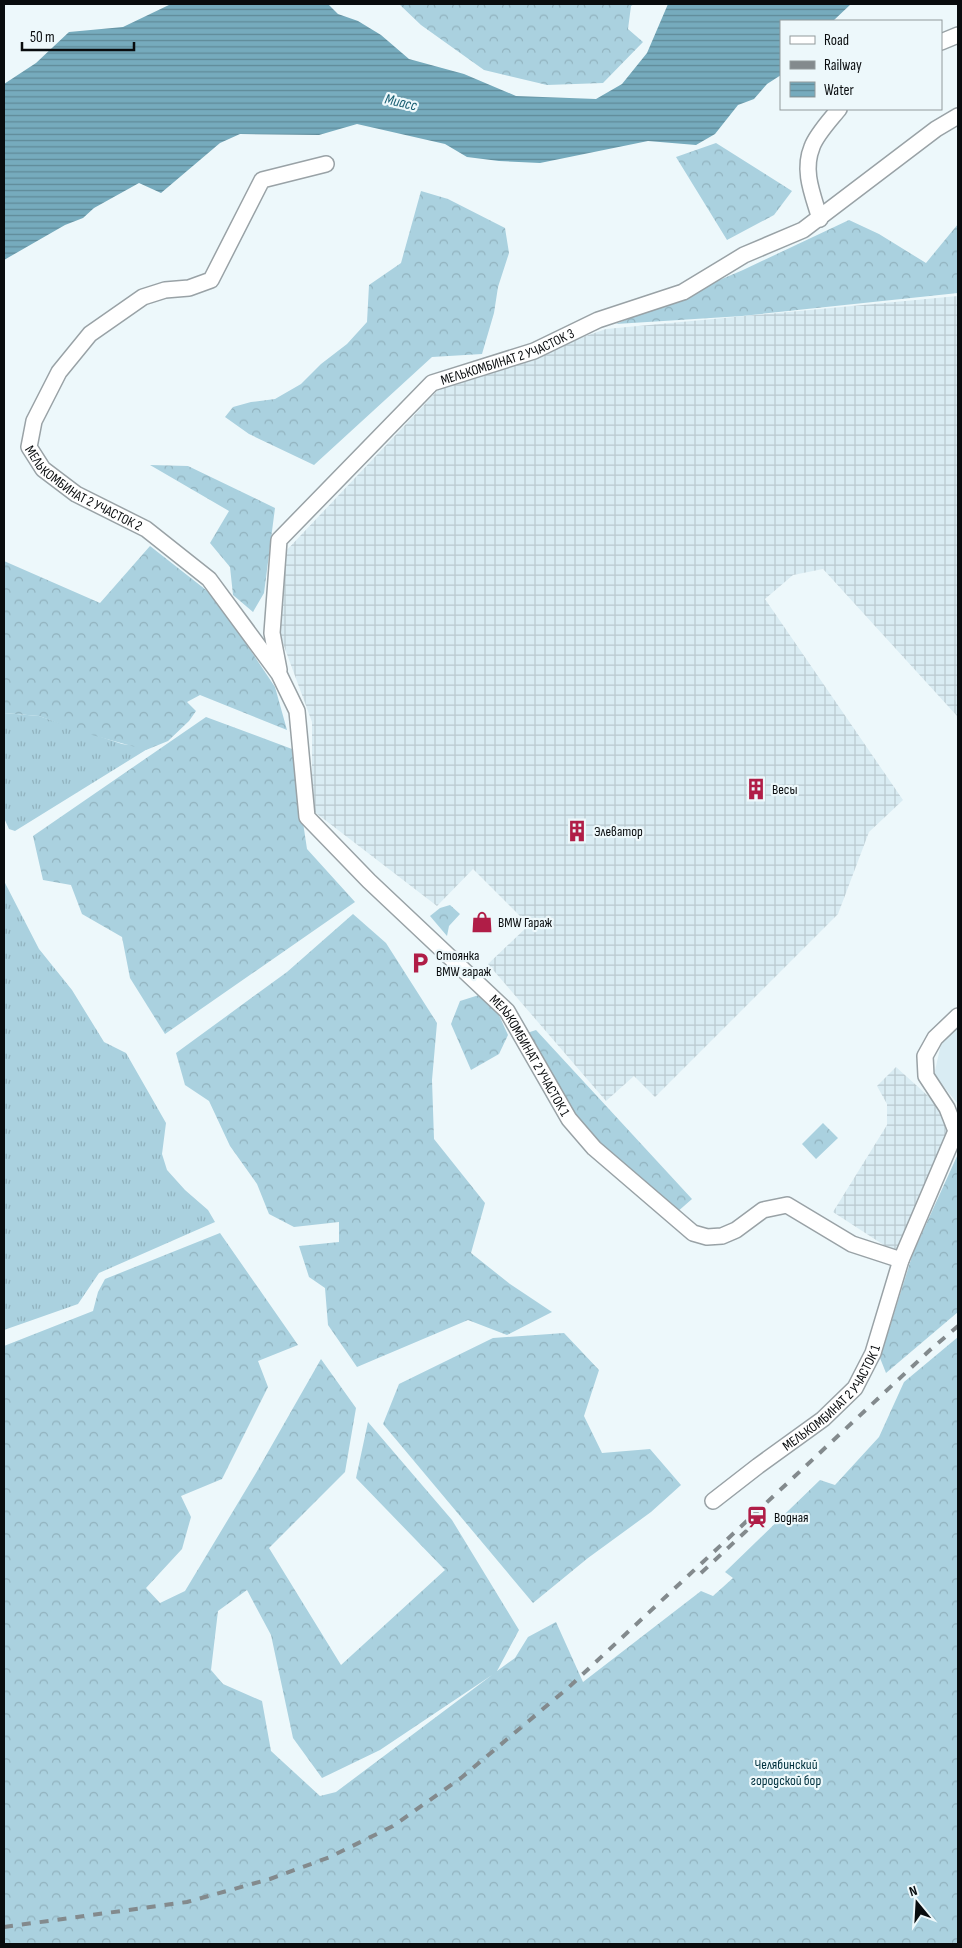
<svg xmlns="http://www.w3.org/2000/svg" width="962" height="1948" viewBox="0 0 962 1948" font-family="'Sofia Sans Condensed',sans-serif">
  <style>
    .built { fill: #d9ecf3 }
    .industrial { fill: url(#industrial-grid) }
    .grass { fill: url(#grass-tufts) }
    .forest { fill: url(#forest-crowns); fill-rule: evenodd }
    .water { fill: url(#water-rules) }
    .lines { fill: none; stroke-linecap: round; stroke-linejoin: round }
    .street-casing { stroke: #99a2a6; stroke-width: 18 }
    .street { stroke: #fff; stroke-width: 15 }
    .rail { stroke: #838a8d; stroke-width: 4; stroke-dasharray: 9 9; stroke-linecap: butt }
    .labels { text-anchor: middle; stroke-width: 4.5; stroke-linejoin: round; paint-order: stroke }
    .street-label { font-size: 14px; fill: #090c0e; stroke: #edf8fb }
    .poi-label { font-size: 14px; fill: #090c0e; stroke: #edf8fb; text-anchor: start }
    .park-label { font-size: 14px; fill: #00313e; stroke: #edf8fb }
    .water-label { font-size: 15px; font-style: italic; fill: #165c70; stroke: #edf8fb }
  </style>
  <defs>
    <pattern id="industrial-grid" width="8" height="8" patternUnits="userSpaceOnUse" patternTransform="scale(1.25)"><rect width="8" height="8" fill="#d9ecf3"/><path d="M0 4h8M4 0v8" fill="none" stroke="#b9c9cf"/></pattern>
    <pattern id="grass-tufts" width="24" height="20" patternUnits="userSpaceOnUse" patternTransform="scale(1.25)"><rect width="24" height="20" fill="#aad1df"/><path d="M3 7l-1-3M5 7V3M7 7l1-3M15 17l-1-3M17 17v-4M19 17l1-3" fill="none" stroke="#91b2be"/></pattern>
    <pattern id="forest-crowns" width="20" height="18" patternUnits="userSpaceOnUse" patternTransform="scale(1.25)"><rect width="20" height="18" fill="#aad1df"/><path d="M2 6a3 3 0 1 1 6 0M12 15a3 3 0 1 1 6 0" fill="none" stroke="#91b2be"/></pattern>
    <pattern id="water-rules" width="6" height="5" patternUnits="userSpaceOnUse" patternTransform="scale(1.25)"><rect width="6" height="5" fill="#76abbd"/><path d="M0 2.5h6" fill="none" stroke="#5f8a98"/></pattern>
  </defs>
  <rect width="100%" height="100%" fill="#edf8fb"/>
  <!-- built -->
  <path class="built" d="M958,1027v77l-24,-29 7,-31z"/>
  <!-- industrial -->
  <path class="industrial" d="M958,296v421l-135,-148 -30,6 -28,24 138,201 -34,32 -31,82 -183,183 -21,-21 -28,25 -118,-137 41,-39 -56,-56 -36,37 -125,-96v-88l-38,-103 10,-66 159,-168 163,-56z
    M896,1067l51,46 4,18 -55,122 -63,-41 54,-87v-21l-10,-18z"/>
  <!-- grass -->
  <path class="grass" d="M4,713l35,3 83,28 27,4 -134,83 -6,-2 -5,-11z
    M4,881l35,68 33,41 32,52 22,11 40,70 -4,31 5,16 18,20 23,20 7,12 -116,51 -21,31 -74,26z"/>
  <!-- forest -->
  <path class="forest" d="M399,4h235l-3,2 -3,23 15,13 -40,41 -56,2 -63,-15 -63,-45z
    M716,143l76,48 -18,24 -47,25 -51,-83z
    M421,191l27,8 57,29 4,25 -11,34 -4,26 -12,41 -50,3 -118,108 -65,-31 -24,-17 8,-10 18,-5 24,-3 26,-15 20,-20 26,-20 20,-22 2,-37 32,-22z
    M849,220l30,14 47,29 32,-39v69l-216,23 -126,8 127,-54z
    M150,465l38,1 87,42 -11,85 -11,19 -20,-17 -3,-28 -20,-24 19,-32z
    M150,546l65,51 60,90 12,43 -87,-35 -13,7 9,9 -7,10 -21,20 -22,9 -61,-17 -46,-17 -35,-3v-152l96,42z
    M206,717l86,32 15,100 48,53 -190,132 -35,-56 -8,-41 -40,-23 -11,-29 -28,-5 -10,-44z
    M450,905l10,9 -11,12 -2,10 -17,-20 10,-8z
    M353,914l33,29 51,80 -5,57 2,59 51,64 -14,50 39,31 42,28 -45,23 -39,-15 -111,47 -29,-42 -3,-37 -16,-11 -10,-31 40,-4v-20l-45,5 -25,-13 -12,-30 -27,-38 -21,-45 -24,-16 -9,-32 111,-81z
    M479,995l15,9 14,31 -9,19 -28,16 -20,-46 9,-23z
    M536,1030l156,169 -16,14 -98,-90 -51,-90z
    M823,1123l15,15 -22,21 -14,-15z
    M958,1154v158l-72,61 -6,-15 33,-105z
    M220,1233l78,112 -40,16 10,26 -46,92 -41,17 10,21 -9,32 -36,39 14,15 25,-12 71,-118 65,-114 35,49 -11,64 -76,76 72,117 104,-95 -89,-92 12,-56 84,98 67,110 -22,41 18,-13 13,-21 28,-15 27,60 118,-91 12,5 20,-18 -8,-6 95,-92 15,5 44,-48 25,-55 54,-45v607h-954v-598l89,-35 5,-19 7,-13zM247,1590l24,45 22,103 29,40 58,-28 112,-75 -156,117 -16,4 -49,-45 -9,-50 -39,-17 -12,-14 7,-59z
    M564,1333l35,37 -15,46 18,37 48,-4 31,36 -30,27 -63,46 -55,45 -150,-179 16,-40 94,-46z"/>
  <!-- water -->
  <path class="water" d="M171,4h157l10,10 20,7 23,14 28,24 55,15 52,22 80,3 26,-15 25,-31 21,-49h183l-18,17h-52v54l-14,9 -13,15 -16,6 -23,29 -19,11 -48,-4 -108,22 -41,-2 -32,-4 -22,-13 -88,-20 -38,11 -79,-1 -20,9 -59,50 -22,-10 -45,25 -11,10 -18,7 -61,35v-176l32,-21 33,-31 54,-5z"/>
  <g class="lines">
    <!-- street casing -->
    <g class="street-casing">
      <g id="street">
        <path d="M941,42l17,-7"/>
        <path id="s1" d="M326,164l-64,16 -51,100 -22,8 -24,2 -22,7 -53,37 -31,38 -25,49 -5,26 14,22 33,25 70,35 63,50 70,95 18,37 10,106 62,64 138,130 62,108 25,29 99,85 14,4 15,-1 14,-6 27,-20 24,-5 65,39 49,16"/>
        <path d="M820,219c-7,-24 -18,-48 -8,-72 4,-12 19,-28 27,-38"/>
        <path id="s2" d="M279,670l-7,-37 7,-93 153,-157 102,-32 64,-31 85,-28 61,-37 59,-25 133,-101 22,-13"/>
        <path id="s3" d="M713,1501l45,-35 65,-47 32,-31 18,-35 28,-93 55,-129 -9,-23 -21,-32 -1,-20 10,-18 23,-22"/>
      </g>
    </g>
    <!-- street -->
    <use href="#street" class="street"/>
    <!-- rail -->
    <path class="rail" d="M701,1573l57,-53
      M4,1927l183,-25 83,-23 60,-22 63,-31 68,-48 108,-91 361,-337 28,-24"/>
  </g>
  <!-- icons -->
  <defs>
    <g id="building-bare" transform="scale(1.725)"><path d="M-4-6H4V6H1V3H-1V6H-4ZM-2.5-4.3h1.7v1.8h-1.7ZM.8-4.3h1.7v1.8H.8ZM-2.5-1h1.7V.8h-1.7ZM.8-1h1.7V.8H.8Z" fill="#b01d47" stroke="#edf8fb" stroke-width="2.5" paint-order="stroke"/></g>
    <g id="shop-bare" transform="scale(1.725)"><path d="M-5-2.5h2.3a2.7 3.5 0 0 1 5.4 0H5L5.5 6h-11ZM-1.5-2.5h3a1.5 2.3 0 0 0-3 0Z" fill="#b01d47" stroke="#edf8fb" stroke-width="2.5" paint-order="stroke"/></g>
    <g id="parking-bare" transform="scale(1.725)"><path d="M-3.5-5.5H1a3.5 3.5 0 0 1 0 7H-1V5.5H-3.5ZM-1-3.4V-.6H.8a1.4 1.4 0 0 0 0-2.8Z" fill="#b01d47" stroke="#edf8fb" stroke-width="2.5" paint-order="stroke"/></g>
    <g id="station-bare" transform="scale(1.725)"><path d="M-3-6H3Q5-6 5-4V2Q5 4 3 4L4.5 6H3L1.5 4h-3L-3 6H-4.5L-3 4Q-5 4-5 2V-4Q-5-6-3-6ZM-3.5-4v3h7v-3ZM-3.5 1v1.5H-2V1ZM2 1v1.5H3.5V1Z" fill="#b01d47" stroke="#edf8fb" stroke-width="2.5" paint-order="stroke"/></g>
  </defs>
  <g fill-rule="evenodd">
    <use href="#building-bare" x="756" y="789"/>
    <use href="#building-bare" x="577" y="831"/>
    <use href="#shop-bare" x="482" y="922"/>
    <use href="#parking-bare" x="420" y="963"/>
    <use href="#station-bare" x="757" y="1517"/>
  </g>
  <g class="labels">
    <!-- street labels -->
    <g class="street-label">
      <text dy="5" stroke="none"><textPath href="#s2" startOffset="430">МЕЛЬКОМБИНАТ 2 УЧАСТОК 3</textPath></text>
      <text dy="5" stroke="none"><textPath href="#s1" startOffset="514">МЕЛЬКОМБИНАТ 2 УЧАСТОК 2</textPath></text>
      <text dy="5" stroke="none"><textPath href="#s1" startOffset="1264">МЕЛЬКОМБИНАТ 2 УЧАСТОК 1</textPath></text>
      <text dy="5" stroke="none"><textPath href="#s3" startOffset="159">МЕЛЬКОМБИНАТ 2 УЧАСТОК 1</textPath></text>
    </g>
    <!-- poi labels -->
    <g class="poi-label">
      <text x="772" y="794">Весы</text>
      <text x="594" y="836">Элеватор</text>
      <text x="498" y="927">BMW Гараж</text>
      <text x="436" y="960">Стоянка<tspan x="436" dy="16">BMW гараж</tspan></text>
      <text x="774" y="1522">Водная</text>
    </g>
    <!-- park labels -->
    <g class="park-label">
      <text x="786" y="1769">Челябинский<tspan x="786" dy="16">городской бор</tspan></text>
    </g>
    <!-- water labels -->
    <g class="water-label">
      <text transform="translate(401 102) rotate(13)" y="5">Миасс</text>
    </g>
  </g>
  <!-- border -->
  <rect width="962" height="1948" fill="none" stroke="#090c0e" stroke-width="10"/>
  <!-- legend -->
  <rect x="780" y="20" width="162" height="90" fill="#edf8fb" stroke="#929a9c"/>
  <rect x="790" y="36" width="25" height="8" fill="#ffffff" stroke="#929a9c"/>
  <text x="824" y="45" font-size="15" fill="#090c0e">Road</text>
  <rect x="790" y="61" width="25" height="8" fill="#838a8d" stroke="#929a9c"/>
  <text x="824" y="70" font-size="15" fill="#090c0e">Railway</text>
  <rect x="790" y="82" width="25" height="15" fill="url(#water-rules)" stroke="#929a9c"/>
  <text x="824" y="95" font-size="15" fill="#090c0e">Water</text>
  <!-- north arrow -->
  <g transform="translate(917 1903) rotate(342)" stroke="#edf8fb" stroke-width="4" paint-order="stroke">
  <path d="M0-4L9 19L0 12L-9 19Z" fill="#090c0e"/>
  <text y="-8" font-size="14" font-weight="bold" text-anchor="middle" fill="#090c0e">N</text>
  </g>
  <!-- scale -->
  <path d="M22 42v8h112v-8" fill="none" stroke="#090c0e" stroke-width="2.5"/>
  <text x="30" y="42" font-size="15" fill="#090c0e" stroke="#edf8fb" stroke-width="4" paint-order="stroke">50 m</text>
</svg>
